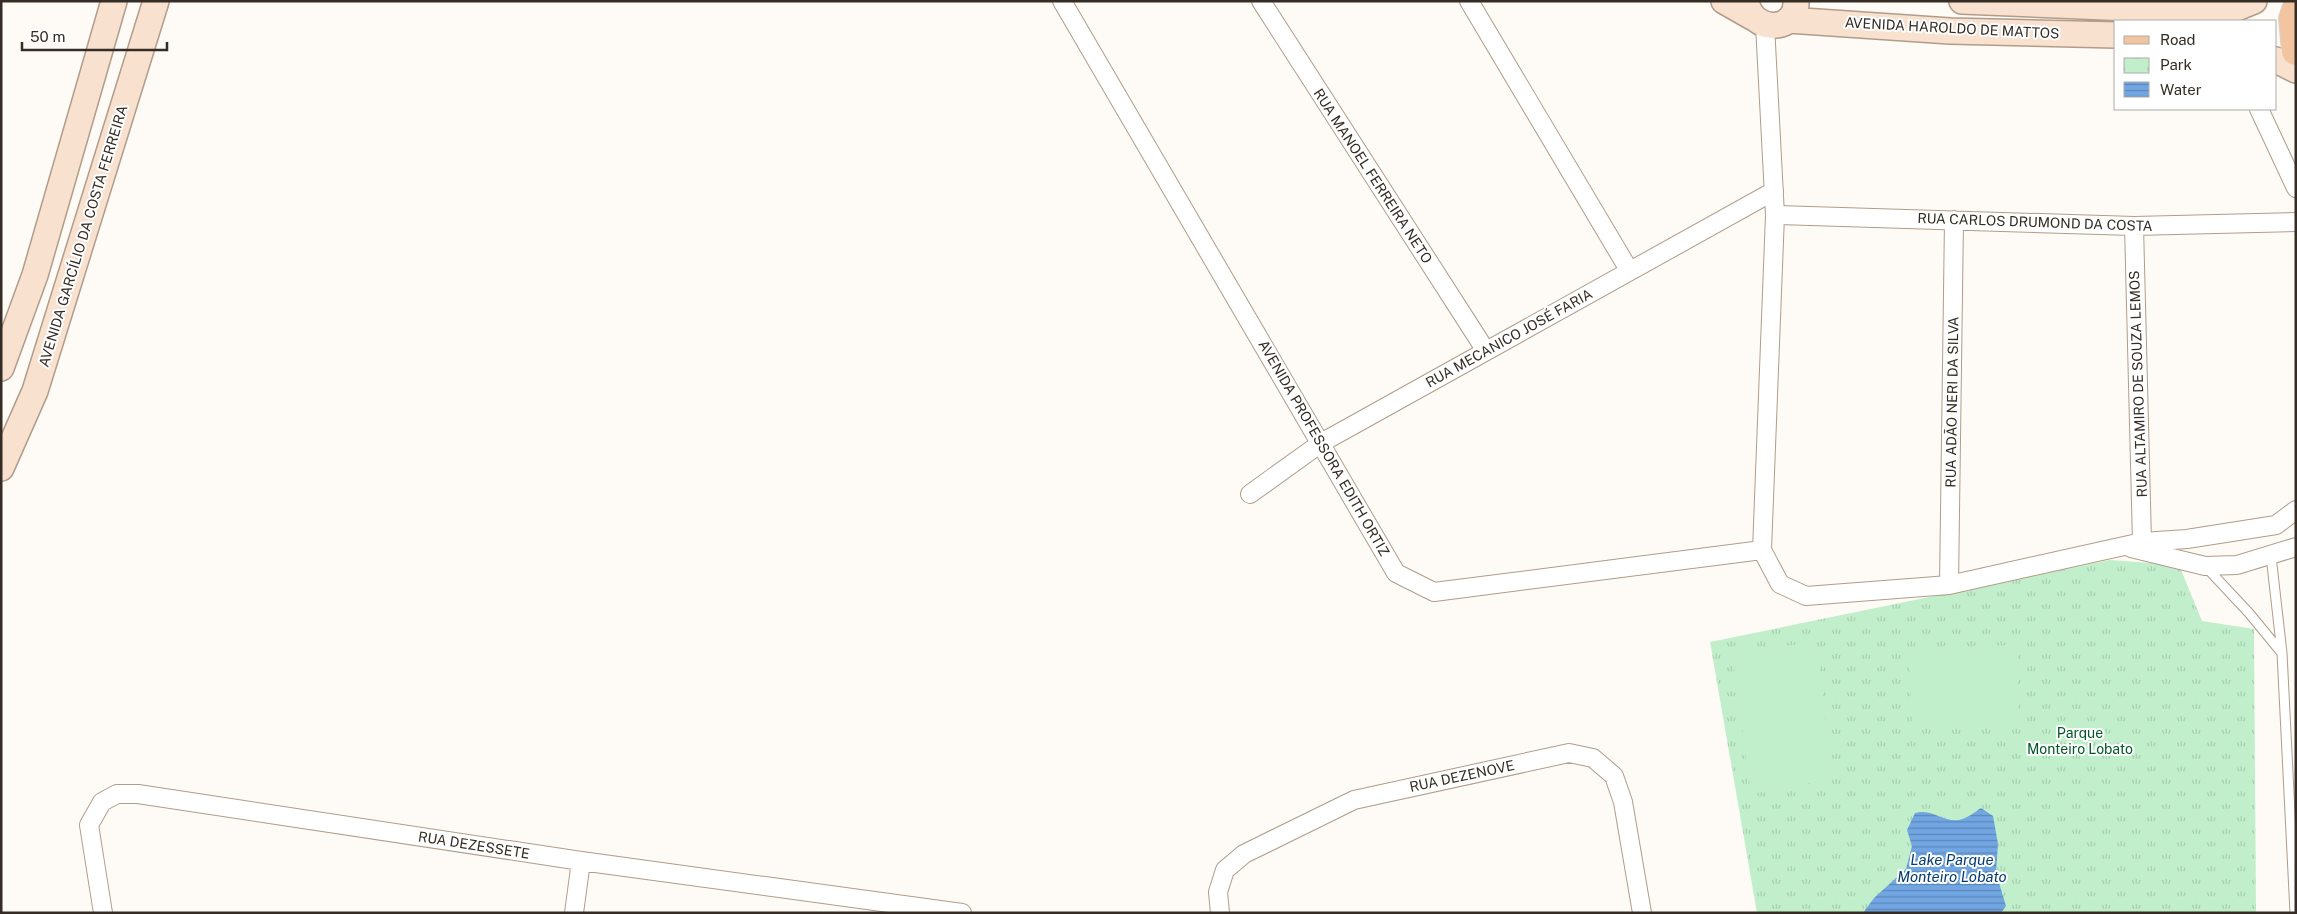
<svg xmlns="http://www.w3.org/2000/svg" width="2297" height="914" viewBox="0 0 2297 914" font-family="'Public Sans',sans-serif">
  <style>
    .park { fill: url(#park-tufts) }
    .garden { fill: #c2efcb }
    .water { fill: url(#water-rules) }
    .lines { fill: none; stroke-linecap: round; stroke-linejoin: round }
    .lane-casing { stroke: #b19c8a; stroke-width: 11 }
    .street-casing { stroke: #b19c8a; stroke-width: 20 }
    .secondary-casing { stroke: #b19c8a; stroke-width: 28 }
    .primary-casing { stroke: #d6d5d3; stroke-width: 30 }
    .lane { stroke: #fff; stroke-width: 9 }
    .street { stroke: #fff; stroke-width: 18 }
    .secondary { stroke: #f8e1cf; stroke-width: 25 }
    .primary { stroke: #f2c4a0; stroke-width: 28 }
    .labels { text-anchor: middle; stroke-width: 4; stroke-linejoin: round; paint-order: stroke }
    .street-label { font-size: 14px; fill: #342c25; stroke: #fff }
    .park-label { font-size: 14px; fill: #005826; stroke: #fff }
    .water-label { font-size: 15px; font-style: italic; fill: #023d74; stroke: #fff }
  </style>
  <defs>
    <pattern id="park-tufts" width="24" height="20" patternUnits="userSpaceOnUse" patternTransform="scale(1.25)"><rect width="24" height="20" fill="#c2efcb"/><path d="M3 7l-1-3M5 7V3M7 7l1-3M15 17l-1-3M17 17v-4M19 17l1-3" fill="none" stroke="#a7cdae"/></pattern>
    <pattern id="water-rules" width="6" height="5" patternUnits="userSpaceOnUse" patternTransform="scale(1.25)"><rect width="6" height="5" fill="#71a6e3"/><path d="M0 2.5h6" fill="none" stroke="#5e87b8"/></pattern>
  </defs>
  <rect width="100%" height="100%" fill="#fefaf6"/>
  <!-- park -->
  <path class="park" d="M2110,560l69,5 23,56 52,8 2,284h-499l-47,-271z"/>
  <!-- garden -->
  <path class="garden" d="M1816,642l16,137 -81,15 -19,-141z
    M2017,645l2,79 -107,4 -3,-79z"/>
  <!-- water -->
  <path class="water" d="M1981,808l12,8 5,28 -2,29 10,33 -5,7h-138l11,-15 32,-29 6,-23 -5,-16 8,-17c16,-5 28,9 44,7 7,-1 16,-8 22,-12z"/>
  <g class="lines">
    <!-- lane casing -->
    <g class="lane-casing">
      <path id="lane" d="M2271,556l11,97 13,260
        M2205,566l44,47 32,39"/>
    </g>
    <!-- street casing -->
    <g class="street-casing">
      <path id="street" d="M1062,1l334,572 38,19 328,-42
        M1261,1l225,350
        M1469,1l160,269
        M2259,109l37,79
        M1775,215l359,11 162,-4
        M2134,226l8,316
        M1250,494l71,-51 453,-252
        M2131,548l74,18 32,-1 59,-18
        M1762,550l18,34 26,12 143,-11 193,-43 45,-3 89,-14 20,-15
        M1762,550l13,-335 -10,-190
        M1949,585l5,-365
        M103,913l-14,-88 13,-23 15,-8h21l443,67 381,52
        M574,913l7,-52
        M1220,913l-2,-21 7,-22 19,-16 110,-54 215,-47 24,5 21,18 9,26 19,111"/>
    </g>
    <!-- secondary casing -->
    <g class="secondary-casing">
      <path id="secondary" d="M1724,1l28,16
        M1746,1c6,34 52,31 50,0
        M1962,1l265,11 27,-11
        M1788,20l162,11 166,4
        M2276,60l20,10
        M1,368l34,-93 79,-274
        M1,468l34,-77 121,-390"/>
    </g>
    <!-- primary casing -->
    <g class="primary-casing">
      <path id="primary" d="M2296,10l-3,9 3,32"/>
    </g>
    <!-- lane -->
    <use href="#lane" class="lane"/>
    <!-- street -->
    <use href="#street" class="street"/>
    <!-- secondary -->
    <use href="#secondary" class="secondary"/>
    <!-- primary -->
    <use href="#primary" class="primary"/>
  </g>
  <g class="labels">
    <!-- street labels -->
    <g class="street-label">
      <text transform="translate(1952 28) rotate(3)" y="5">AVENIDA HAROLDO DE MATTOS</text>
      <text transform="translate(1373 176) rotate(57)" y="5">RUA MANOEL FERREIRA NETO</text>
      <text transform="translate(2035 222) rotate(2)" y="5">RUA CARLOS DRUMOND DA COSTA</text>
      <text transform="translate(83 236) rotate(-73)" y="5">AVENIDA GARCÍLIO DA COSTA FERREIRA</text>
      <text transform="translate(1509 338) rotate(-29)" y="5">RUA MECANICO JOSÉ FARIA</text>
      <text transform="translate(2138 384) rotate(-92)" y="5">RUA ALTAMIRO DE SOUZA LEMOS</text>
      <text transform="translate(1952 402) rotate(-89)" y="5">RUA ADÃO NERI DA SILVA</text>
      <text transform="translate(1324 448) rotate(60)" y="5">AVENIDA PROFESSORA EDITH ORTIZ</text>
      <text transform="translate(1462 776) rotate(-12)" y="5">RUA DEZENOVE</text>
      <text transform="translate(474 845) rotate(9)" y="5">RUA DEZESSETE</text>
    </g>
    <!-- park labels -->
    <g class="park-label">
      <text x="2080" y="738">Parque<tspan x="2080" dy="16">Monteiro Lobato</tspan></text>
    </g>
    <!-- water labels -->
    <g class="water-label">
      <text x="1952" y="865">Lake Parque<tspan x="1952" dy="17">Monteiro Lobato</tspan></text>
    </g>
  </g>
  <!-- border -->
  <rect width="2297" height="914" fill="none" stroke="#342c25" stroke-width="5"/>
  <!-- legend -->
  <rect x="2114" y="20" width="162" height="90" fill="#ffffff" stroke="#aeaba8"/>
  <rect x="2124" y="36" width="25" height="8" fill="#f2c4a0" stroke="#aeaba8"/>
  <text x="2160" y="45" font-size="15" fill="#342c25">Road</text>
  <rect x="2124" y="58" width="25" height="15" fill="url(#park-tufts)" stroke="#aeaba8"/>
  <text x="2160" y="70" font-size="15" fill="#342c25">Park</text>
  <rect x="2124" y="82" width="25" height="15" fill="url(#water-rules)" stroke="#aeaba8"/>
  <text x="2160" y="95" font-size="15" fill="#342c25">Water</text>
  <!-- scale -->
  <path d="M22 42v8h145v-8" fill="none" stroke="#342c25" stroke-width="2.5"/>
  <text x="30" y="42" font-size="15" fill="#342c25" stroke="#ffffff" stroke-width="4" paint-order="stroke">50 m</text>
</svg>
